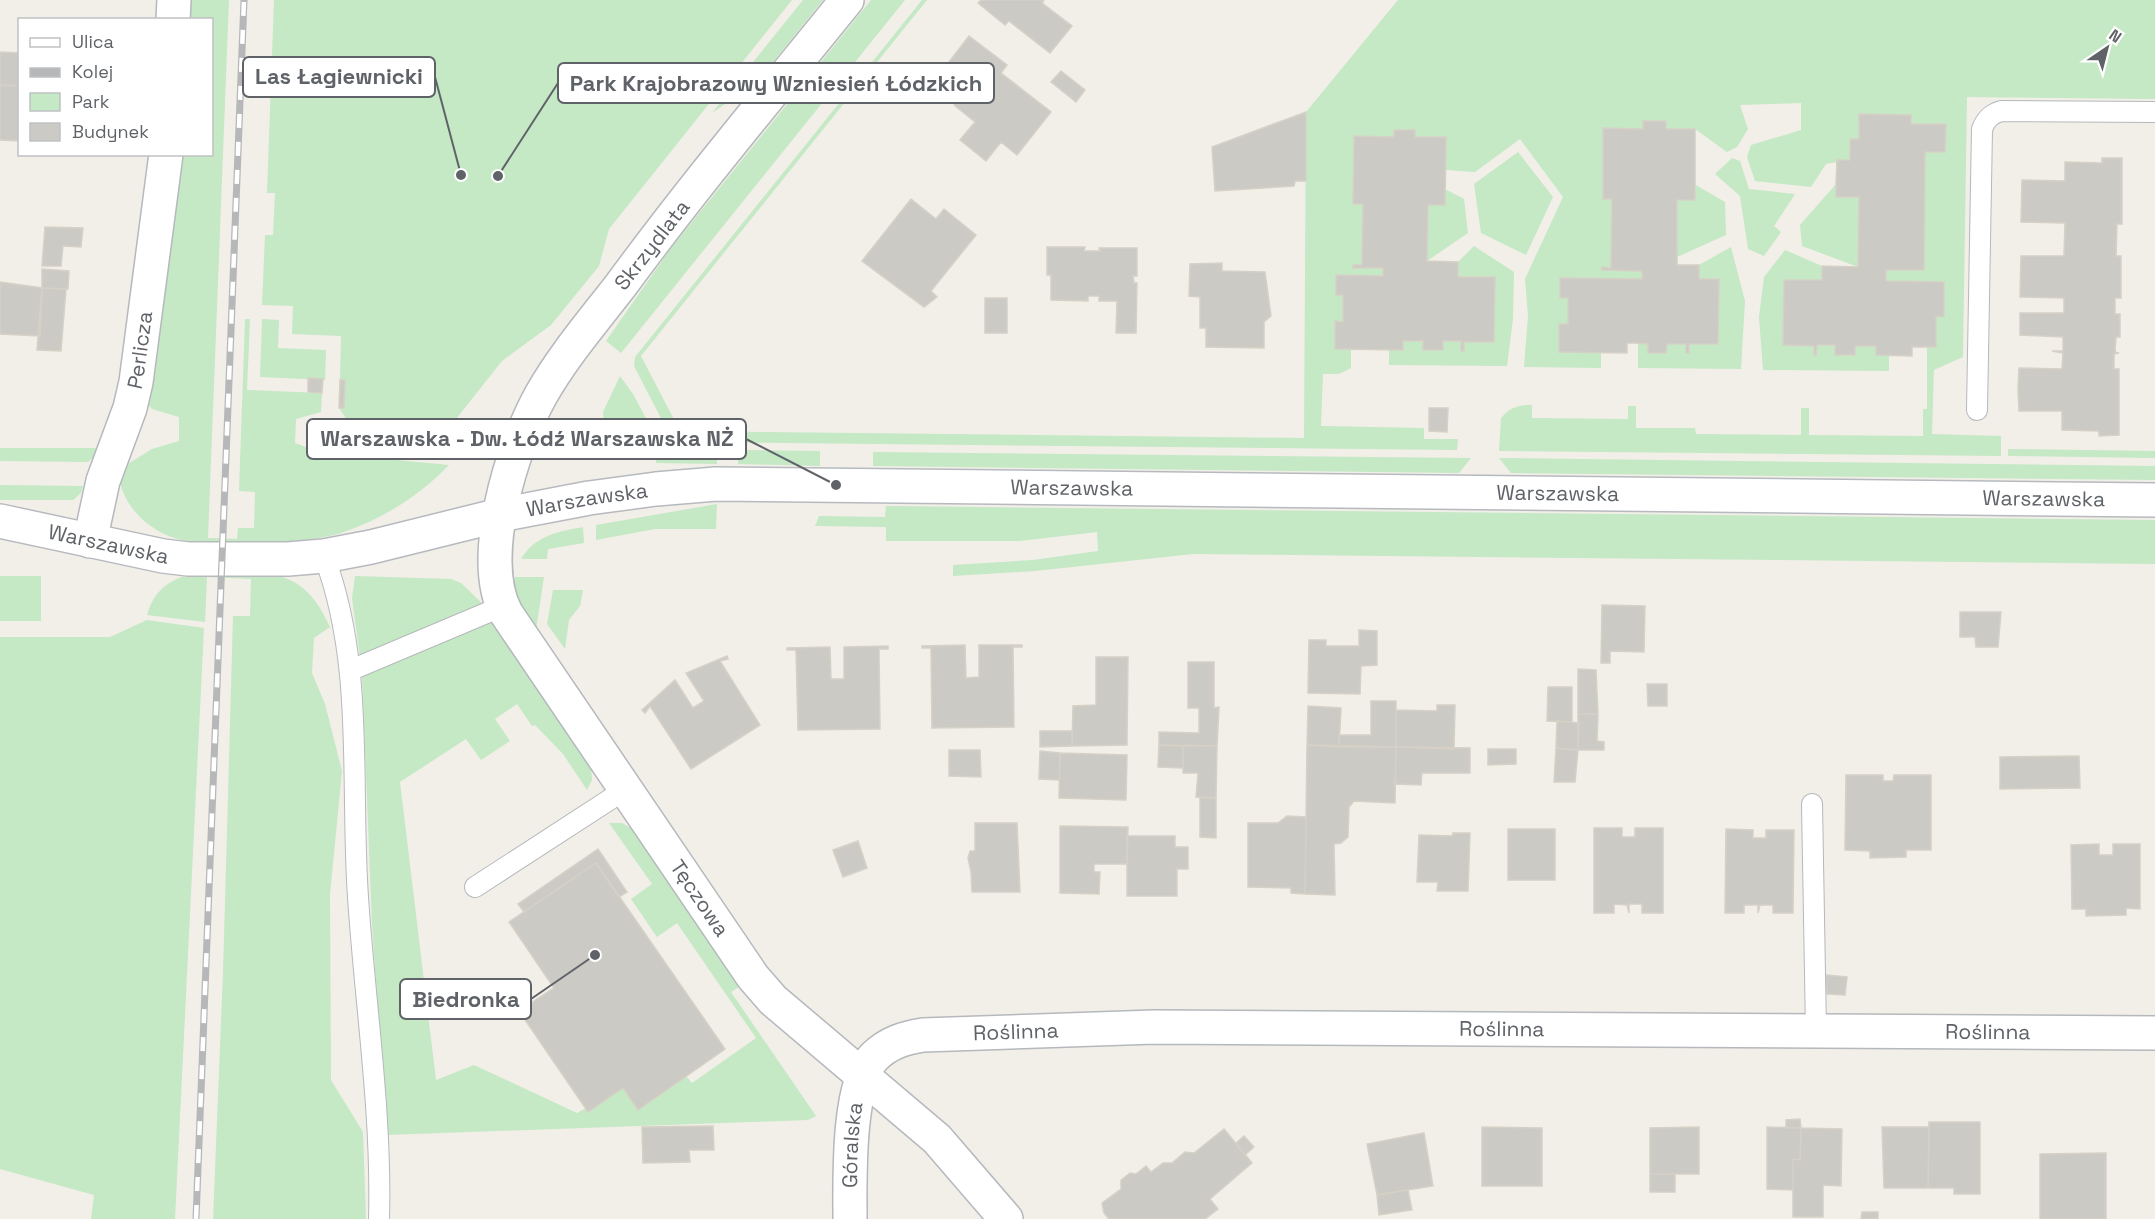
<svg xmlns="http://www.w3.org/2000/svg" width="2155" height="1219" viewBox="0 0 2155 1219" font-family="'Space Grotesk',sans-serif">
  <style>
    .green { fill: #c5e8c5 }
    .building { fill: #cccac5; stroke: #d6d1c6; stroke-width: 1.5 }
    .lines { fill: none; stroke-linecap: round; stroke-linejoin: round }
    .lane-casing { stroke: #b5b8bc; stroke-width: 22 }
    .street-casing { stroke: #b5b8bc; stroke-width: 36 }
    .secondary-casing { stroke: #b6babf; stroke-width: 36 }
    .lane { stroke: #fff; stroke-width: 20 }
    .street { stroke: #fff; stroke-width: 33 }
    .secondary { stroke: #fff; stroke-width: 33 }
    .rail-casing { stroke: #b6b7b8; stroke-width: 7 }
    .rail { stroke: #fff; stroke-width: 4.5; stroke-dasharray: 14; stroke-linecap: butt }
    .labels { text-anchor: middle; stroke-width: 4.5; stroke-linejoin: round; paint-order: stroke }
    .street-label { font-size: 21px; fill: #5f6368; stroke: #fff }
    .leader { fill: none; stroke: #5f6368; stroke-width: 2 }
    .callout-dot { fill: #5f6368; stroke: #fff; stroke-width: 2 }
    .callout { fill: #fff; stroke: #5f6368; stroke-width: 2 }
    .callout-label { font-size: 22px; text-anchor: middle; font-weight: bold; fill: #5f6368 }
  </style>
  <rect width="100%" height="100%" fill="#f1efe8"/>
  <!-- green -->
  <path class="green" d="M184,0h45l-21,538 29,1 1,-11h16l1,-36 -16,-1 6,-172h5l-3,71 75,3 -1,19 -25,7 -1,24 27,10 127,12c-30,31 -66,54 -108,68 -30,9 -64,9 -96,9 -19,0 -41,3 -59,-1 -36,-7 -65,-34 -68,-71l34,-21 27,-8v-24l-27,-8 -7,-8 32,-246 35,-1v-134l-28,-1z
    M274,0h518l-183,229 -10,37 -48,59 -49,36 -65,82 -88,-20 -10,-15h5l1,-28h-5l1,-44 -49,-2 1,-28 -31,-1 3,-70h8l2,-42h-8z
    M803,0h20l-66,82 -45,31z
    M871,0h34l-284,353 -15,-12 65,-93z
    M922,0h5l-286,356 39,75 624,7 2,-326 92,-112h757v99l-188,-2 -4,260 -29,13 -2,64 69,2v20l-502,-5 2,-33c9,-11 17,-13 31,-13v13l96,1v-13h8v22h59l1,6 105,1v-27h8v27l114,1v-27h4v-62h9v-31h8v-33l-58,-2v-11h38l1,-118h20l1,-27 -35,-1v-9l-51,-1 -1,25 -9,21 -24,4 -15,23 -56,-6 -8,-24 4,-12 50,-15v-27l-61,2 8,24 -11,18 -10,5 -32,-23h-92v69l9,1 -1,69 -8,-1 -1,3 40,1v8l-82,-1v20h8v26l33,29v15l-77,-1 4,-51 -3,-37 38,-82 -43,-58 -45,33 -29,-2v-32l-31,-1v-7h-21v7l-39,-1 8,68 -1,61h-9v2l30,1v8l-47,-1v20h7v27l-7,-1 -1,28 16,1v18l-12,6h-16l-2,52 103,2v11h34l-1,11 -773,-8 -18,-14 -32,-62 1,-9z
    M1518,152l35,45 -27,58 -45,-22 -7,-49z
    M1732,158l8,3 9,28 46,5 -21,32 7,6 -17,24 -16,-7 -8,-53 -25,-22z
    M1694,184l31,18 1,33 -49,22v-57z
    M1836,184v13h23l-1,70 -56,-21 -2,-21z
    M1445,189l19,10 4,34 -41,28 1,-56h17z
    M1474,246l40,26 -1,47 -6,47 -118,-1v-15h14v-9h20v9h19l1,-9h18v10h3v-9l31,-65h-37v-15z
    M1731,247l14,54 -4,68 -103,-1v-24h10v9h18l1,-9h19l1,9h2v-9h29l1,-64 -20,-1v-14z
    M1785,250l37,16v14h-38v65l30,1v9l2,-1 1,-9h18v10h20v-9h21v9l13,1v15l-126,-1 -4,-53 5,-40z
    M262,319l17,1 -1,28 48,2 -1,30 -65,-3z
    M620,376l13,18 25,47h-37l-17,-10 -1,-19z
    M0,448h104l-16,14 -88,-1z
    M656,449h61v15l-61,-1z
    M2008,449l147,2v7l-147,-2z
    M738,450l82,1v15l-82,-2z
    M873,452l598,6 -12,15 -586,-7z
    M1499,458l656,8v14l-644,-7z
    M0,485l83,1 -2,7 -8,7h-73z
    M717,504l-1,25h-61l-59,11v-15z
    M886,506l1269,14v44l-962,-10 -158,17 -82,5v-11l80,-5 65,-9 -1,-19 -77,9h-134v-14l-71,-1 4,-10 66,1z
    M583,527l1,16 -36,6 -1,10h-26c15,-24 36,-27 62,-32z
    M0,576h41v45h-41z
    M278,576c27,6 41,27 52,51l-16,11 -2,35 13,31 17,67 -12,123 1,186 32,52 3,87h-153l10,-246 10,-357h17l1,-37 -44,-2 -2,45 -58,-7c6,-20 16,-31 35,-38z
    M355,576l96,3 10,4 23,22 -124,53 -8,-60z
    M515,577h29l-8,53c-12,-17 -24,-32 -21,-53z
    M553,590h30l-3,16 -11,14 -4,29 -18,-25z
    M493,619l98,148 1,13 -5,10 -24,-36 -28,-29 -3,1 -15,-22 -22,15 15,22 -29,19 -15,-21 -66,43 36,298 38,-15 103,48 46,-25 15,21 48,-33 6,7 64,-45 -79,-115 -20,14 -26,-38 21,-15 -43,-61h13l12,7 108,155 -11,7 85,124 -8,4 -422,15 -14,-211 -10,-250z
    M147,620l57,8 -29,591h-84l3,-24 -94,-26v-532h110z"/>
  <!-- building -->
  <path class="building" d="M981,0h63l-2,3 30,23 -22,27 -41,-32 -4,4 -27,-22z
    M969,36l38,29 -6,8 50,39 -34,43 -16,-13 -15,19 -26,-21 15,-18 -21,-17 19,-23 -24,-20z
    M0,52l20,1v33l-20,-1z
    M0,52l20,1v88l-20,-1z
    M1061,71l24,19 -9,12 -25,-20z
    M0,85l20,1v55l-20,-1z
    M1306,112v69h-11l-1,5 -79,5 -3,-44z
    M1859,114l52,1v9h35l-1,28h-20l-1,118h-38v11l58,1v35l-8,-1v31h-24v9l-36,-1v-9h-21v9h-20v-10h-18l-1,10h-2v-9l-31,-1 1,-65h38v-14l36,1 1,-70h-23v-13l1,-24h13v-21h9z
    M1643,121h23v8h29v71h-18v65h22v14h20l-1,65h-29v9h-3v-9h-19l-1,9h-18v-9l-13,-1h-8v10l-68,-1v-28h9v-26h-8v-20l82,1v-8l-40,-1v-3l9,1 1,-69h-9v-71l40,1z
    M1394,130h21v7h31l-1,68h-17l-1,56 31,1v15h37l-1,65h-30v9h-3v-10h-18v9h-20v-9h-20v9l-68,-1v-28l8,1v-27h-7v-20l47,1v-8h-30v-3h9l1,-61h-10l1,-68 40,1z
    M2102,158h20v66h-5l-1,32h5v42h-6v16h5v23h-4l-1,15 4,1 -5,1v15h5v66l-20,1v-5l-37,-1v-19h-43l-1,-23 1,-20 43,1 1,-16 -11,-2h11v-14l-43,-2v-22h44v-15l-44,-1 1,-41h43l1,-33 -44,-1 1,-42 43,1v-19l37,1z
    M911,199l25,20 8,-10 32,26 -45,56 6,6 -13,10 -62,-46z
    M45,227l38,1 -2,19 -18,-1 -2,20h-19z
    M1047,247h38l-1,4h16l-1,-3h38v28h-4l1,7h3l-1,50h-20l1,-32h-18v-5h-11v5l-37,-1v-25h-4z
    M1222,263v8l43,1 6,44 -7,6v26l-58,-1v-19h-6v-31l-11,-1 1,-32z
    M42,269l27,2 -1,18 -26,-1z
    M0,282l42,6 -2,48 -40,-2z
    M42,288l24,1 -5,62 -24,-1z
    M985,298h22v35h-22z
    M308,378l15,1 -1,14 -14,-1z
    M340,380h5l-1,28h-5z
    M1429,408h19l-1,24 -18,-1z
    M1602,605l43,1 -1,46 -34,-1v12h-9z
    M1960,612h41l-3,35h-22l-1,-10h-15z
    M1359,630l18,1v34l-16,1 -1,28 -52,-1 1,-53h17v6h33z
    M965,645l1,33 13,-1v-32h43v2h-9l1,80 -82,1 -1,-80h-9v-2z
    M888,646v3h-9l1,80 -82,1 -2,-80h-9v-2l43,-1 1,32h13v-32z
    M727,656l1,3 -8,2 40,64 -69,44 -41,-63 -5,7 -3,-3 33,-30 18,28 11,-7 -18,-28z
    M1096,657h32l-1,88 -55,1 1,-40 23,-1z
    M1188,662h26v46l5,-1 -2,39 -58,-1v-13l40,1v-25h-11z
    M1578,669l18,1 2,44h-20z
    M1647,684h20v22h-19z
    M1548,687h24v35l-25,-1z
    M1371,701h25v46h-57v-12h32z
    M1437,705h18l-1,44 -58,-2v-37l41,1z
    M1308,706l33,2 -2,39 -32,-2z
    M1578,714h20l-1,27 7,1v8h-26z
    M1557,721l22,2 -1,27 -22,-2z
    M1040,731h32v15l-32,1z
    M1159,745l24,1v22l-25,-1z
    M1307,745l89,2 -1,56 -41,-2 -5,6 -1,30 -7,6 -7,1 1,51 -30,-1z
    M1183,746h34l-1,52 -20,-1 2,-24h-15z
    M1396,747l74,1v25h-48l-1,12 -26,-1z
    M1556,748l22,2 -3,32h-21z
    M1488,749h28v15l-28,1z
    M949,750h31l1,27 -32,-1z
    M1040,751l20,2 -1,27 -20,-1z
    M1060,753l67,2 -1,45 -67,-2z
    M2079,756l1,32 -80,1v-32z
    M1846,775h37v6h10l1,-6h37v75h-25v7l-36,1v-7l-25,-1z
    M1200,797l16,1v40l-16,-1z
    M1287,816l19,1 -1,77 -14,-1v-5l-43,-1v-64h30z
    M975,823h42l3,69h-48l-1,-20 -3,-14 2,-7h5z
    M1060,826l68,1 -1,37h-33v8h6l-1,22 -39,-1z
    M1594,828h28v9h13v-9h28v85h-21v-9h-13v9l-2,-8 -13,-1v9h-20z
    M1508,829h47v51h-47z
    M1726,829l27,1v8h13v-8h28l-1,83h-20v-8h-13l-2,8v-8h-14v8h-19z
    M1453,833h17l-2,58h-31l1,-9h-21l2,-47 33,1z
    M1127,836h48v11h13v22h-11v27h-50z
    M858,841l9,27 -24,9 -10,-27z
    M2099,844v11h14v-11h27v65l-14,-1v7l-40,1v-7h-14l-1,-64z
    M598,849l29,43 -8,5 -23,-34 -72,49 -6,-8z
    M596,863l129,186 -87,61 -15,-22 -35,24 -69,-101 35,-23 -45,-66z
    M1826,975l21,2 -2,18 -18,-1z
    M1800,1119l1,9h-15v-8z
    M1929,1122h51v72h-26v-6h-26z
    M713,1126l1,24h-25l1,12 -47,1 -1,-36z
    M1482,1127l60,1v58h-60z
    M1699,1127v47h-49v-46z
    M1767,1127l34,1 -1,32 -7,-1v31l-26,-1z
    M1882,1127h47l-1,61h-44z
    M1801,1128l41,1 -1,57 -18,-1v32h-30v-58l7,1z
    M1224,1129l28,34 -42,36 8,10 -13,10h-96l-5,-6 -2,-10 19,-14v-9l9,-7 6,1 10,-8 5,6 12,-9h9l13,-11 9,1z
    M1424,1133l9,53 -56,9 -10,-51z
    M1244,1136l10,11 -9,8 -9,-12z
    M2106,1153v66h-66v-65z
    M1650,1174h25v18h-25z
    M1408,1190l4,20 -33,5 -2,-20z
    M1862,1212h16v7h-17z"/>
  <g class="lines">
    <!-- lane casing -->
    <g class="lane-casing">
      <path id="lane" d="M1977,410l5,-281c4,-10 9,-15 19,-18l154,1
        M324,556c41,109 26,227 34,341 7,107 24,215 21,322
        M351,670l152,-64
        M1812,804l4,226
        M475,887l151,-98"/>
    </g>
    <!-- street casing -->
    <g class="street-casing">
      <g id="street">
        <path id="s1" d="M847,0c-76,94 -154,187 -226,285 -27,35 -58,71 -80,110 -29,52 -64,163 -35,218l247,364 20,23 164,139 69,80"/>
        <path d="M173,20l1,-20"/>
        <path id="s2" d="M90,541l13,-60 27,-73 6,-26 30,-228"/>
        <path id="s3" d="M850,1219c0,-38 -3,-135 24,-162 14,-14 30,-19 49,-22l231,-8 1001,6"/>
      </g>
    </g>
    <!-- secondary casing -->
    <g class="secondary-casing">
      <g id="secondary">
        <path id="s4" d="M0,521l163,35 25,3h100l36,-3 47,-9 129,-32 89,-17 67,-9 60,-5 1439,16"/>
      </g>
    </g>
    <!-- lane -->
    <use href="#lane" class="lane"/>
    <!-- street -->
    <use href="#street" class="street"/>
    <!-- secondary -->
    <use href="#secondary" class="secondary"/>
    <!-- rail casing -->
    <g class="rail-casing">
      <path id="rail" d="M196,1219l48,-1219"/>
    </g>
    <!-- rail -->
    <use href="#rail" class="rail"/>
  </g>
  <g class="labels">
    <!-- street labels -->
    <g class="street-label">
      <text transform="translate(652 245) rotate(-52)" y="7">Skrzydlata</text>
      <text dy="7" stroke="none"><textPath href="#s2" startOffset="198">Perlicza</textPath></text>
      <text dy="7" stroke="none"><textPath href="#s4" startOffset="1083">Warszawska</textPath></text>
      <text dy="7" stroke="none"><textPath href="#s4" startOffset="1569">Warszawska</textPath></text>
      <text dy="7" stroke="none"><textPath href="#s4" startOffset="2055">Warszawska</textPath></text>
      <text dy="7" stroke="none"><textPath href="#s4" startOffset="597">Warszawska</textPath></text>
      <text dy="7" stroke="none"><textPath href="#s4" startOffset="111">Warszawska</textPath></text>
      <text dy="7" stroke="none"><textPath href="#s1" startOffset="1072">Tęczowa</textPath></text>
      <text dy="7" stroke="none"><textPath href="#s3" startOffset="800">Roślinna</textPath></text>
      <text dy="7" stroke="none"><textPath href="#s3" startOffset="1286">Roślinna</textPath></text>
      <text dy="7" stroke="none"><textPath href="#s3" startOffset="314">Roślinna</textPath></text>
      <text dy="7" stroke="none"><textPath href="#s3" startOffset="74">Góralska</textPath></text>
    </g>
  </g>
  <!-- callouts -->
  <path class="leader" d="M461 175L435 77M498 176L558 83M836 485L746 439M595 955L531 999"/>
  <g class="callout-dot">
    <circle cx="461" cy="175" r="6"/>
    <circle cx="498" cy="176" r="6"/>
    <circle cx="836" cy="485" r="6"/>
    <circle cx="595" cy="955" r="6"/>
  </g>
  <g class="callout">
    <rect x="243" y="57" width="192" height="40" rx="6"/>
    <rect x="558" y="63" width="436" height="40" rx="6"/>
    <rect x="307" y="419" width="439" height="40" rx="6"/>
    <rect x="400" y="979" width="131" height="40" rx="6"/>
  </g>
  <g class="callout-label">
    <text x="339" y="84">Las Łagiewnicki</text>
    <text x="776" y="91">Park Krajobrazowy Wzniesień Łódzkich</text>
    <text x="527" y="446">Warszawska - Dw. Łódź Warszawska NŻ</text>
    <text x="466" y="1007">Biedronka</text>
  </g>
  <!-- legend -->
  <rect x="18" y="18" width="195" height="138" fill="#ffffff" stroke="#bfc1c3" stroke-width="1.5"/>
  <rect x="30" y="38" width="30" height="9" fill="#ffffff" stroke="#bfc1c3" stroke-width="1.5"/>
  <text x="72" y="48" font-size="18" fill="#5f6368">Ulica</text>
  <rect x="30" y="68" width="30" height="9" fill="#b6b7b8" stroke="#bfc1c3" stroke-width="1.5"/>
  <text x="72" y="78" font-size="18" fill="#5f6368">Kolej</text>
  <rect x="30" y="93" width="30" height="18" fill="#c5e8c5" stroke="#bfc1c3" stroke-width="1.5"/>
  <text x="72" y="108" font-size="18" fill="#5f6368">Park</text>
  <rect x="30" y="123" width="30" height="18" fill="#cccac5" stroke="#bfc1c3" stroke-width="1.5"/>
  <text x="72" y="138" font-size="18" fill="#5f6368">Budynek</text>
  <!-- north arrow -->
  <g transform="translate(2107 48) rotate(35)" stroke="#ffffff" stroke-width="4.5" paint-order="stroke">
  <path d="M0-4.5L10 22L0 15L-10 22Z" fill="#5f6368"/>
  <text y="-9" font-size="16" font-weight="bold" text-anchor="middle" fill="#5f6368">N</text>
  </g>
</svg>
